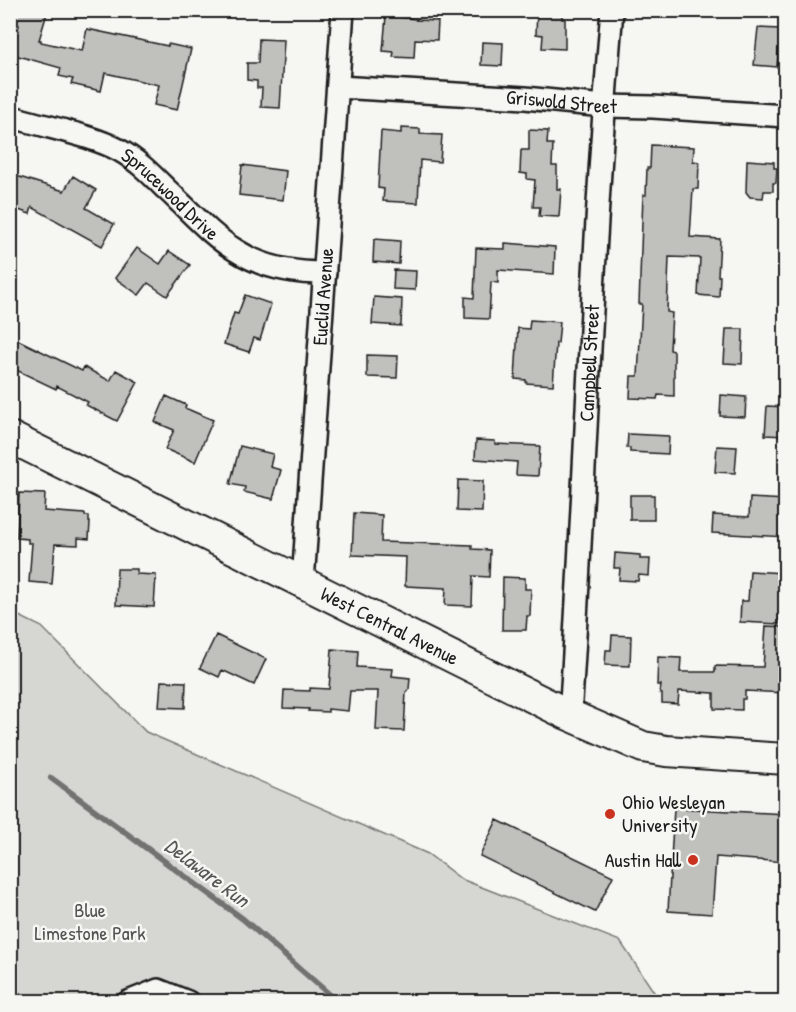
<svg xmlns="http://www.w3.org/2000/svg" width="796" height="1012" viewBox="0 0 796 1012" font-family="'Patrick Hand',sans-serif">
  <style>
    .green { fill: #d6d6d2; stroke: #797977; stroke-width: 1.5 }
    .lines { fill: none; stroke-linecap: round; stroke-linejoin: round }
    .stream { stroke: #727271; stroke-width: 6 }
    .building { fill: #c0c0bd; stroke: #1c1c1c; stroke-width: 1.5 }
    .street-casing { stroke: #1c1c1c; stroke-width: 26 }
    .secondary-casing { stroke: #1c1c1c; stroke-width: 34 }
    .street { stroke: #f6f6f2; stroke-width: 21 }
    .secondary { stroke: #f6f6f2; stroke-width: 30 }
    .poi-dot { fill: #c8321e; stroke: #f6f6f2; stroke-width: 2 }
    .labels { text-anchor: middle; stroke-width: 5; stroke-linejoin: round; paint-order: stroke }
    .street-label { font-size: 20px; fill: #1c1c1c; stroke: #f6f6f2 }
    .poi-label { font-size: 20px; fill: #1c1c1c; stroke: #f6f6f2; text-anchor: start }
    .park-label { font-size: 20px; fill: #545453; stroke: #f6f6f2 }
    .water-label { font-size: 21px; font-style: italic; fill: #565654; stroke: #f6f6f2 }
  </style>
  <rect width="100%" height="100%" fill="#f6f6f2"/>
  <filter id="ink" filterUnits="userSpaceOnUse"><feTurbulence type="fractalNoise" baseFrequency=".0167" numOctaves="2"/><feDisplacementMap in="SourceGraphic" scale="12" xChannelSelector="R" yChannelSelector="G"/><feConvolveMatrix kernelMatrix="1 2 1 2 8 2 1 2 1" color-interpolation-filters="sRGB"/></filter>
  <g filter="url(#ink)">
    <!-- green -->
    <path class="green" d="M11,612l31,15 104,105 282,122 33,25 159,62 40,60 -649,1z"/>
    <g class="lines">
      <!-- stream -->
      <path class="stream" d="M51,778l192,141 95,83"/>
    </g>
    <!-- building -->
    <path class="building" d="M10,10h38l-9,30h2v2l41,9 5,-22 81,17v-2l23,5 -14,61 -23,-5 5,-20 -54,-12 -4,18 -30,-7 2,-5 -14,-3 2,-8 -50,-14 8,-29 -9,-3z
      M537,10h25v9h3v30l-23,-1 1,-13 -7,-1z
      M386,16l31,3 -1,1 22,1 -1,19 -22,-1 -1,19 -21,-1 1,-5 -11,-1z
      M758,28l22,1 -3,38 -23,-2z
      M259,39l25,1 -4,68 -19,-1 1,-19h-5v-7l-10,-1v-17h11z
      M482,42l21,1 -1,23 -21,-1z
      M401,128l19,1v5l22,1 -2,27 -20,-2 -2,43 -35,-2 1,-12 -6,-1 3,-57 20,2z
      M529,130l19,1 -1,13h6l-1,22h5v23h4l-2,28 -20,-1 1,-9h-7l2,-27 -8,-1v-5l-7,-1 1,-23h8z
      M651,145l43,2 -1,14 6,1 -1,27h-5l-3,48 30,2 -2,37h2l-1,21 -21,-2 2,-37 -31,-1 -2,55 5,1 -2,37 4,1v45l-16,-1 -1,4 -27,-1 1,-22h7l4,-72h-3l4,-109h3l1,-27h3z
      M747,160l27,2v6h3l-1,15h-3v8h-9l-1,7 -13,-1 -4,-5z
      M242,165l44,6 -3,29 -44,-5z
      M10,174l54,17 9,-15 23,14 -10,18 28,16 -12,22 -70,-39 -2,7 -20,-7z
      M374,239l26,2 -1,23 -26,-2z
      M505,243l50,4 -1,27 -56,-4v13l-7,-1 -2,37 -24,-1v-21l9,1 2,-50 29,1z
      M137,248l23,16 9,-13 21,14 -23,31 -19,-13 -9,12 -24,-17z
      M394,270l22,1 -1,19 -22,-1z
      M245,295l26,9 -11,36 -6,-2 -5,14 -25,-8 10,-31 4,1z
      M374,297l28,2 -1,27 -29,-2z
      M530,320l30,2 -2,21h-2l-3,42 -27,-2v-3l-11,-1 3,-51 11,1z
      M726,329h17l-1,35 -18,-1z
      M10,336l72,35 2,-4 26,14 6,-11 22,12 -21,39 -31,-16 2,-3 -31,-16 -1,3 -46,-22z
      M367,355l31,1 -1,22 -30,-1z
      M721,395l25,2 -1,20 -25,-1z
      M166,396l20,9 -1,3 28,12 -18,42 -30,-13 9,-19 -19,-8z
      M767,406l19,1v29l-21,-1z
      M628,434l41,2 -1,18 -38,-2v-4h-3z
      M476,440l19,1v3l45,2 -2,30 -22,-1 1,-13 -42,-3z
      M240,446l33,8 -3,13 11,3 -8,29 -29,-7 1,-5 -15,-3z
      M717,446l20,1 -2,26 -20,-1z
      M458,480l25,1 -1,31 -25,-1z
      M19,493l26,1 -1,17 41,3v2h4v6h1l-1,17 -11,-1v7l-23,-1 -3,40 -23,-2 3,-39h-4v-4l-11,-1z
      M630,495h24v25h-24z
      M750,498l36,2v37l-74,-4 1,-18 36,2z
      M354,513l28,2 -1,27 91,3v4l18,1 -1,27 -16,-1 -1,30 -27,-1 1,-17 -41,-2 1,-29 -54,-2z
      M615,553l25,2v4h10l-1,17 -10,-1 -1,6 -19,-1 1,-12h-6z
      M117,569h20v5l19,1 -2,32 -38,-2z
      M750,571l33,2 -4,51 -39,-2 1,-21h7z
      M503,577l22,1v11h6l-1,27h-3l-1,14h-24z
      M766,626l20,1v66l-41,-2v8h-3v11l-28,-1v-16l-35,-2 -1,13 -16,-1v-9l-2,-1 1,-8h-4l1,-28 23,1 -1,14h35v-6l48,1z
      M216,635l50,24 -12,26 -32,-15 -3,7 -19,-9z
      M612,635l19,1 -1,30 -25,-1 1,-15h5z
      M332,649l26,2 -1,16 36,2 -1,7 18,2 -1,11 -3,3 -2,39 -28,-1 2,-39h-28l-2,20 -20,-2v3l-20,-1 1,-2 -26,-1 1,-18 26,1v-3l19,1z
      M161,681l25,1 -1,26 -26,-1z
      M674,808l112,6v48l-70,-5 -4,57 -44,-3z
      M497,820l116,56 -18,36 -115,-56z"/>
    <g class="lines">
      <!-- street casing -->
      <g class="street-casing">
        <g id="street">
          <path id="s1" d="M338,87l187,11 79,8 49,1 133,9"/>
          <path id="s2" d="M10,116c34,11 79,18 109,34 18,10 32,24 46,38 23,21 46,48 72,63 25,16 58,22 88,22"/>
          <path id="s3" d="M303,582l40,-572"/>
          <path id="s4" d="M567,714l4,-12c15,-230 21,-461 41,-692"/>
          <path d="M128,1002l30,-12 30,12"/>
        </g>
      </g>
      <!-- secondary casing -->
      <g class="secondary-casing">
        <g id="secondary">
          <path id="s5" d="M10,437l557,277 76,33 23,4 120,8"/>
        </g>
      </g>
      <!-- street -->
      <use href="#street" class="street"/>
      <!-- secondary -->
      <use href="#secondary" class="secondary"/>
    </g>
  </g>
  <!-- markers -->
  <g class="poi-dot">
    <circle cx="610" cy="814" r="6"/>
    <circle cx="693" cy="860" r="6"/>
  </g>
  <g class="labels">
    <!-- street labels -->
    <g class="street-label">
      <text dy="7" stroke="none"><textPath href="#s1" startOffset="224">Griswold Street</textPath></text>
      <text dy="7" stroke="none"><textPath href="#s2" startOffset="182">Sprucewood Drive</textPath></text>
      <text dy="7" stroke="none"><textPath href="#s3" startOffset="286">Euclid Avenue</textPath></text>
      <text dy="7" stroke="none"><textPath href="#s4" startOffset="352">Campbell Street</textPath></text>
      <text dy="7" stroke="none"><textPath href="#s5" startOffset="424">West Central Avenue</textPath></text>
    </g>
    <!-- poi labels -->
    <g class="poi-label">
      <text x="622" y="809">Ohio Wesleyan<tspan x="622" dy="23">University</tspan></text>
      <text x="681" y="867" text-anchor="end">Austin Hall</text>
    </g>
    <!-- park labels -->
    <g class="park-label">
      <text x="90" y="917">Blue<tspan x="90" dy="23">Limestone Park</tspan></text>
    </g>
    <!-- water labels -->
    <g class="water-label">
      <text transform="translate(207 873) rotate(37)" y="7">Delaware Run</text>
    </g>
  </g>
  <!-- margin -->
  <rect width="796" height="1012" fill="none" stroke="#f6f6f2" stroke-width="36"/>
  <rect x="18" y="18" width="760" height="976" fill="none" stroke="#1c1c1c" stroke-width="2" filter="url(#ink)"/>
</svg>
